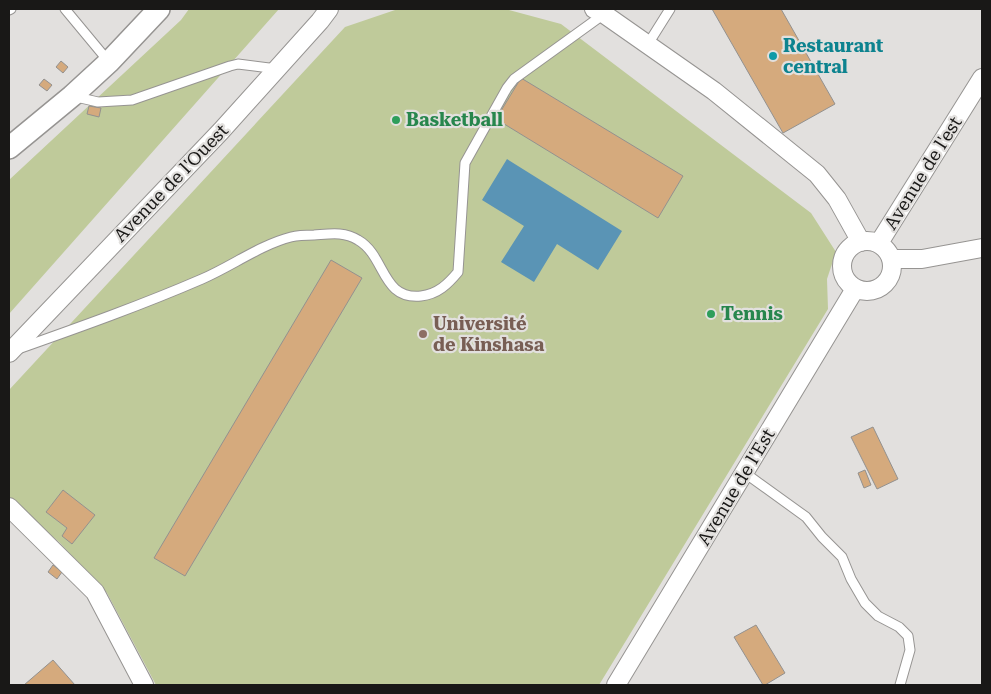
<svg xmlns="http://www.w3.org/2000/svg" width="991" height="694" viewBox="0 0 991 694" font-family="'Roboto Serif',serif">
  <style>
    .green { fill: #bfca9a }
    .water { fill: #5a94b5 }
    .building { fill: #d5aa7d; stroke: #93918f }
    .lines { fill: none; stroke-linecap: round; stroke-linejoin: round }
    .service-casing { stroke: #969492; stroke-width: 11 }
    .minor-casing { stroke: #969492; stroke-width: 20 }
    .tertiary-casing { stroke: #969492; stroke-width: 24 }
    .service { stroke: #fff; stroke-width: 9 }
    .minor { stroke: #fff; stroke-width: 18 }
    .tertiary { stroke: #fff; stroke-width: 21 }
    .culture-dot { fill: #0f9aa8; stroke: #e2e0de; stroke-width: 2 }
    .leisure-dot { fill: #2e9e5b; stroke: #e2e0de; stroke-width: 2 }
    .education-dot { fill: #8d6e63; stroke: #e2e0de; stroke-width: 2 }
    .labels { text-anchor: middle; stroke-width: 4.5; stroke-linejoin: round; paint-order: stroke }
    .culture-label { font-size: 18px; font-weight: bold; fill: #0d838f; stroke: #e2e0de; text-anchor: start }
    .leisure-label { font-size: 18px; font-weight: bold; fill: #27864d; stroke: #e2e0de; text-anchor: start }
    .street-label { font-size: 18px; fill: #191817; stroke: #e2e0de }
    .education-label { font-size: 18px; font-weight: bold; fill: #785e54; stroke: #e2e0de; text-anchor: start }
  </style>
  <rect width="100%" height="100%" fill="#e2e0de"/>
  <!-- green -->
  <path class="green" d="M189,9h90l-270,305v-134l172,-160z
    M398,9h107l56,15 250,189 25,39 -9,27 1,30 -229,376h-443l-49,-92 -48,-51 -50,-43v-109l336,-363z"/>
  <!-- water -->
  <path class="water" d="M507,159l115,72 -24,39 -41,-26 -23,38 -33,-20 23,-36 -42,-26z"/>
  <!-- building -->
  <path class="building" d="M712,9h69l54,95 -52,29z
    M61,61l7,6 -5,6 -7,-6z
    M521,78l162,98 -25,42 -162,-99z
    M44,79l8,6 -5,6 -8,-6z
    M89,106l12,2 -2,9 -12,-3z
    M331,260l31,18 -177,298 -31,-18z
    M873,427l25,52 -21,10 -26,-52z
    M865,470l6,15 -7,3 -6,-15z
    M63,490l32,25 -23,29 -10,-8 5,-8 -21,-16z
    M53,565l9,7 -5,7 -9,-7z
    M756,625l29,48 -20,12h-2l-29,-48z
    M53,660l22,25h-51z"/>
  <g class="lines">
    <!-- service casing -->
    <g class="service-casing">
      <path id="service" d="M65,9l44,53
        M9,10l2,-1
        M648,44l22,-35
        M72,96l26,6 34,-2 98,-34 8,-2 39,5
        M18,349c62,-22 124,-44 184,-70 30,-13 58,-34 89,-42 8,-2 16,-2 23,-2 15,-1 30,-4 44,5 28,16 23,60 63,56 17,-2 27,-12 37,-24l7,-109 42,-75 7,-9 90,-65
        M745,473l61,44 16,20 20,20 9,22 14,24 13,13 21,11 9,9 2,14 -10,35"/>
    </g>
    <!-- minor casing -->
    <g class="minor-casing">
      <path id="minor" d="M594,9l10,5 110,77 103,83 20,25 24,43
        M842 266a25 25 0 1 1 50 0a25 25 0 1 1-50 0Z
        M879,243l103,-165
        M891,259h31l60,-11
        M9,353l212,-222 99,-110 9,-12
        M9,507l86,85 49,93
        M616,685l239,-396"/>
    </g>
    <!-- tertiary casing -->
    <g class="tertiary-casing">
      <path id="tertiary" d="M9,148l63,-52 37,-34 50,-53"/>
    </g>
    <!-- service -->
    <use href="#service" class="service"/>
    <!-- minor -->
    <use href="#minor" class="minor"/>
    <!-- tertiary -->
    <use href="#tertiary" class="tertiary"/>
  </g>
  <!-- markers -->
  <circle class="culture-dot" cx="773" cy="56" r="5"/>
  <g class="leisure-dot">
    <circle cx="396" cy="120" r="5"/>
    <circle cx="711" cy="314" r="5"/>
  </g>
  <circle class="education-dot" cx="423" cy="334" r="5"/>
  <g class="labels">
    <!-- culture labels -->
    <g class="culture-label">
      <text x="783" y="52">Restaurant<tspan x="783" dy="21">central</tspan></text>
    </g>
    <!-- leisure labels -->
    <g class="leisure-label">
      <text x="406" y="126">Basketball</text>
      <text x="721" y="320">Tennis</text>
    </g>
    <!-- street labels -->
    <g class="street-label">
      <text transform="translate(923 173) rotate(-58)" y="6">Avenue de l'est</text>
      <text transform="translate(171 183) rotate(-46)" y="6">Avenue de l'Ouest</text>
      <text transform="translate(736 487) rotate(-59)" y="6">Avenue de l'Est</text>
    </g>
    <!-- education labels -->
    <g class="education-label">
      <text x="433" y="330">Université<tspan x="433" dy="21">de Kinshasa</tspan></text>
    </g>
  </g>
  <!-- border -->
  <rect width="991" height="694" fill="none" stroke="#191817" stroke-width="20"/>
</svg>
